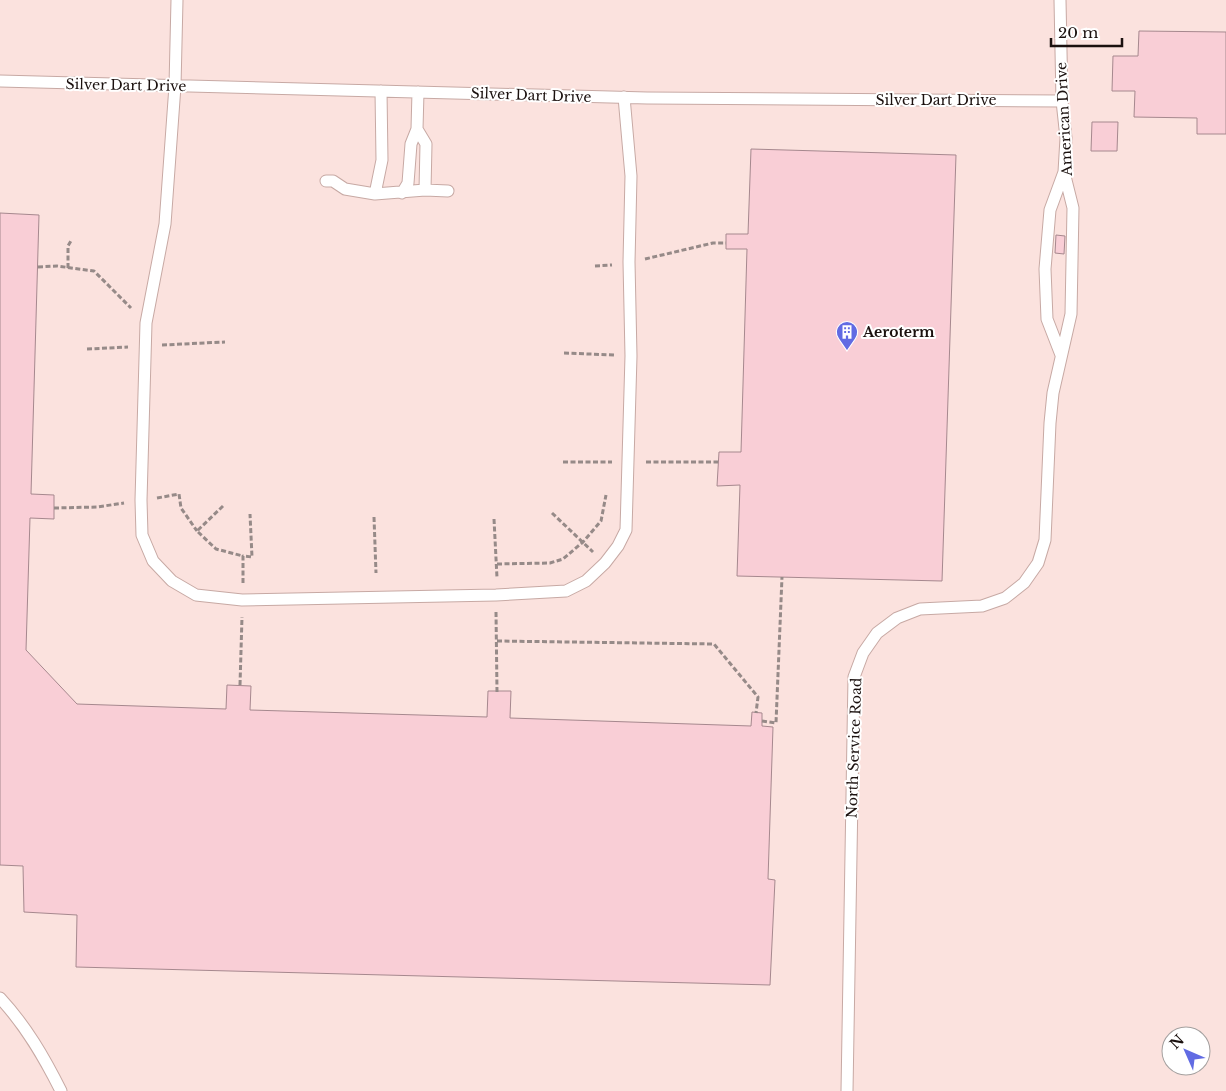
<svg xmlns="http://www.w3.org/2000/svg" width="1226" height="1091" viewBox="0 0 1226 1091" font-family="'Libre Baskerville',serif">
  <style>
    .built { fill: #fbe2de; fill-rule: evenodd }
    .building { fill: #f9ced6; stroke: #a6888e }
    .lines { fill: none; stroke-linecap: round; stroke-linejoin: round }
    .service-casing { stroke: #c7a9a4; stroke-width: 13 }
    .path { stroke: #968a88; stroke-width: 3; stroke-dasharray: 5 2.5; stroke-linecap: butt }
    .service { stroke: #fff; stroke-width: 11 }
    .labels { text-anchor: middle; stroke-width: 4; stroke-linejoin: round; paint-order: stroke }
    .street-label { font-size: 14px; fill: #1b110f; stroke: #fff }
    .poi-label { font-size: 14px; font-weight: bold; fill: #1b110f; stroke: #fff; text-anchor: start }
  </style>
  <rect width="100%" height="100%" fill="#fcefed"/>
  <!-- built -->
  <path class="built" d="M0,0h1226v1091h-1226zM1171,1036h30v30h-30z"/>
  <!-- building -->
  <path class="building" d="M1139,31l87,1v102h-29v-16l-63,-1 1,-26h-23l1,-35h25z
    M1092,122h26l-1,29h-26z
    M751,149l205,6 -14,426 -205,-5 3,-91 -23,1 2,-34h22l6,-203h-21v-15h22z
    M0,213l39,2 -8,279 23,1v24l-24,-1 -4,132 51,54 149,5 1,-24 24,1 -1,24 237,7 1,-26h23l-1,27 241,8 1,-14 10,1v13l11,1 -5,152 7,1 -5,105 -694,-18 1,-52 -53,-3 -1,-46 -23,-1z
    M1056,235l9,1 -1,18 -9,-1z"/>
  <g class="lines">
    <!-- service casing -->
    <g class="service-casing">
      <path id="service" d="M177,0l-2,86 -10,138 -19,99 -5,177 1,35 11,26 19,20 24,14 46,5 254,-5 70,-4 20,-10 19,-18 13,-17 8,-16 5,-174 -2,-94 2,-86 -7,-79
        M0,81l647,17 415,3
        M417,129l9,15 -1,46
        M326,181h7l12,8 30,5 7,-34 -1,-69
        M402,193l6,-10 3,-39 6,-15 1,-37
        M375,194l50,-4 23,1
        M1061,355l-14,-36 -2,-50 5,-59 14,-38
        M0,998c26,28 44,59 61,93
        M847,1091l7,-414 9,-24 14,-20 20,-15 23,-9 62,-3 23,-8 19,-15 14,-20 7,-23 5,-117 3,-30 18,-79 2,-106 -9,-36 2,-34 -4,-37 -2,-101"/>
    </g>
    <!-- path -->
    <path class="path" d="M645,259l68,-16h13
      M595,266l17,-1
      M38,267l19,-1 37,5 37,37
      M68,268v-22l4,-7
      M162,345l63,-3
      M87,349l41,-2
      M564,353l50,2
      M563,462h49
      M646,462h72
      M157,498l22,-4 2,14 16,23
      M223,506l-26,25 19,18 27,7
      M54,508l43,-1 27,-4
      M552,513l41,39
      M374,517l2,56
      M494,519l3,59
      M497,564l53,-1 13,-4 20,-17 18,-21 5,-26
      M243,583v-27l9,1 -2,-43
      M496,612l1,80
      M497,641l217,3 44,53 -2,16
      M240,685l2,-68
      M762,721l14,2 6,-146"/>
    <!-- service -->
    <use href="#service" class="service"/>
  </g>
  <!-- icons -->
  <defs>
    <g id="building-pin" transform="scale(1.125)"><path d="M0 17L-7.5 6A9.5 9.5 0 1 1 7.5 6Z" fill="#616be3" stroke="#fff"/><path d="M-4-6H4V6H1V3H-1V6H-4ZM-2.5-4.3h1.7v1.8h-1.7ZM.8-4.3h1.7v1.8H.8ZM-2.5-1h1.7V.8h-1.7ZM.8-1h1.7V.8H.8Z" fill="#fff"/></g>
  </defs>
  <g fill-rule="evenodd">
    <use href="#building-pin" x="847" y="332"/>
  </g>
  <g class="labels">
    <!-- street labels -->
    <g class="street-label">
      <text transform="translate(126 85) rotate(1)" y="5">Silver Dart Drive</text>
      <text transform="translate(531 95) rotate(2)" y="5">Silver Dart Drive</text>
      <text x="936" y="105">Silver Dart Drive</text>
      <text transform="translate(1064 119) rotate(-93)" y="5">American Drive</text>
      <text transform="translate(854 748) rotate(-88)" y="5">North Service Road</text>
    </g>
    <!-- poi labels -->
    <g class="poi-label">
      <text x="863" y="337">Aeroterm</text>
    </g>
  </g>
  <!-- north arrow -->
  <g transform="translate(1186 1051) rotate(315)"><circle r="24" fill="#ffffff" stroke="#a4a09f"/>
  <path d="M0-4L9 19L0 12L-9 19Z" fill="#616be3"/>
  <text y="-8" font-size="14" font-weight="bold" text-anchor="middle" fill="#1b110f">N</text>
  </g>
  <!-- scale -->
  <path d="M1051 38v8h71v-8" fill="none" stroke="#1b110f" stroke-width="2.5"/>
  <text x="1058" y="38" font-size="15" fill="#1b110f" stroke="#ffffff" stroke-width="4" paint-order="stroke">20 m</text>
</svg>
